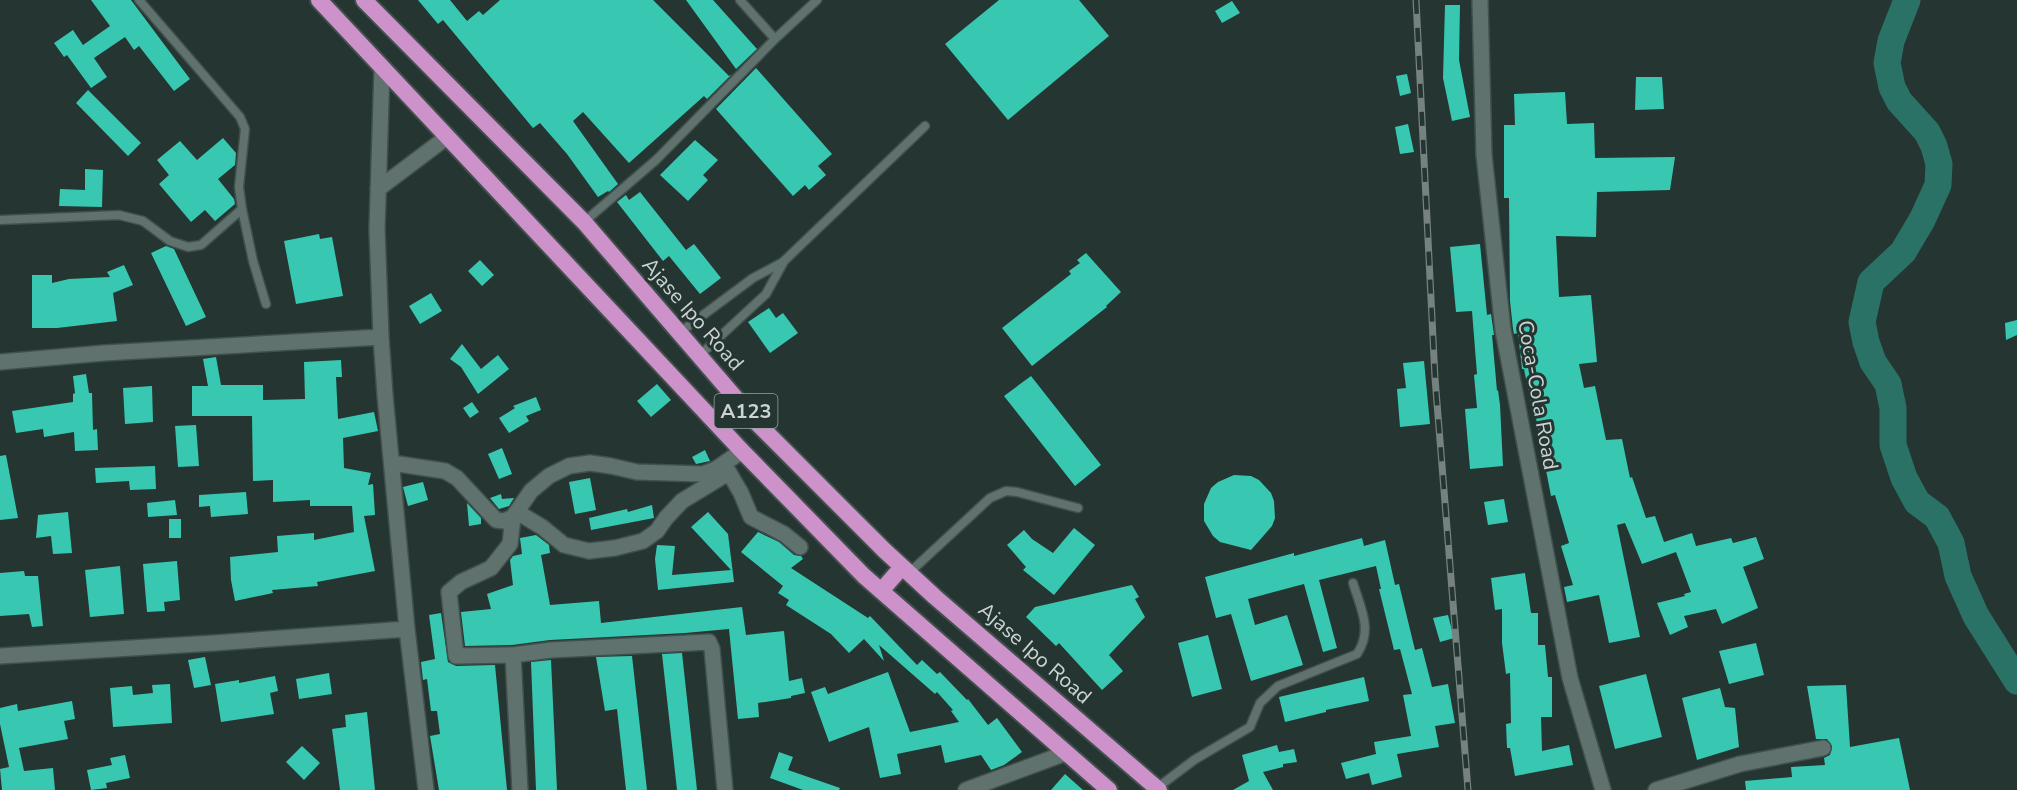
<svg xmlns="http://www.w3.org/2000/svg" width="2017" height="790" viewBox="0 0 2017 790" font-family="'Nunito Sans',sans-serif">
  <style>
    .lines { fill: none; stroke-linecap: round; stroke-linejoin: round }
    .river { stroke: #2a7266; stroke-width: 27 }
    .building { fill: #38c8b2 }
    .service-casing { stroke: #42504d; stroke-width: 11 }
    .minor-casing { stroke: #42504d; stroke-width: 18 }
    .tertiary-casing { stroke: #42504d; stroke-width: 18 }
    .trunk-casing { stroke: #42504d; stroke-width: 20 }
    .service { stroke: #60726e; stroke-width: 8 }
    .minor { stroke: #60726e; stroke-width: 15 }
    .tertiary { stroke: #60726e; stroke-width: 15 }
    .trunk { stroke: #cd92c9; stroke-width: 16 }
    .rail-casing { stroke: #75827f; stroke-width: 7 }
    .rail { stroke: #253531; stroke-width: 4.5; stroke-dasharray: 14; stroke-linecap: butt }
    .labels { text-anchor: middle; stroke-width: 6; stroke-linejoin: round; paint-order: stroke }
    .shield { fill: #253531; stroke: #99a4a2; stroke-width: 1.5 }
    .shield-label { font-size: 20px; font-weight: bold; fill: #cbd4d2 }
    .street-label { font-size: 21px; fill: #cbd4d2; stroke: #253531 }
  </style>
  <rect width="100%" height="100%" fill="#253531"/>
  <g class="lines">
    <!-- river -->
    <path class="river" d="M1907,0l-16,41 -4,22 5,24 7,14 28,31 7,14 5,18 -1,21 -16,35 -19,32 -32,30 -9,40 4,20 7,20 15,22 5,24v37l11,33 13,24 20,15 14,26 7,33 18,40 41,65"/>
  </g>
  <!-- building -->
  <path class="building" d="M91,0h40l59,79 -16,12 -35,-45 -5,4 -9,-13 -31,21 13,19 -16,11 -24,-33 -3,2 -10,-14 19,-13 10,15 27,-19z
    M418,0h32l17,21 12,-10 4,4 17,-15h153l76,76 3,-2 -25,25 -3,-3 -75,67 -46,-51 -10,9 45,63 -9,8 -1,-1 -10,6 -31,-43 -27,-31 -7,5 -90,-108 -5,4z
    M686,0h27l44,49 -21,20z
    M999,0h80l30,36 -101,84 -63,-76z
    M1232,1l8,12 -18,10 -7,-12z
    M1445,5h15l-1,55 11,57 -18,4 -9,-43z
    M756,68l76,86 -14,12 8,9 -17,15 -4,-5 -12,11 -77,-87z
    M1407,74l4,19 -11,3 -4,-20z
    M1636,77h26l2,32 -29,1z
    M88,90l53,53 -13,13 -52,-53z
    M1565,92l2,32 27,-1 1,35 80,-1 -5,33 -73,2 -1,45 -40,-1 3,61 32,-2 6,67 -18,2 5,24 11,-2 11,54 16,-1 8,39 2,-1 14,41 9,-2 9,26 28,-9 4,13 35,-8 2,5 23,-6 8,22 -21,8 15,41 -36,16 -6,-15 -32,7 4,11 -18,8 -13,-32 28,-7 -1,-2 7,-2 -15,-40 -34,12 -17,-41 -8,2 23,112 -31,6 -10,-48 -32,7 -3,-15 9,-2 -12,-39 8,-3 -14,-48 -4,1 -17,-88h-2l-8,-39h-2l-4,-36 -4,1 -1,-5 -3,-28 -1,-103h-5v-73h11l-1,-31z
    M1408,124l6,28 -14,2 -5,-27z
    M223,138l13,15 -1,12 -17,14 16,20 1,5 -20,17 -10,-11 -14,12 -32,-38 10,-9 -12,-15 23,-19 17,19z
    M695,140l23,20 -15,15 5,5 -20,21 -28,-26z
    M85,169l18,1 -1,37 -43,-1 1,-17 25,1z
    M640,192l46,58 8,-6 27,34 -21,16 -31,-38 -6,5 -46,-59 9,-7 3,5z
    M319,234l1,5 12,-2 11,59 -47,8 -12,-63z
    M1480,244l7,71 4,-1 3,21h-2l5,56 1,-1 2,15 3,61 -33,3 -5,-60 12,-1 -3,-33 3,-1 -5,-63 -16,1 -6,-65z
    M166,246l8,3 32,68 -20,9 -35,-73z
    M1086,253l35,39 -15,14 1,1 -75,59 -30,-38 69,-54 -2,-3 11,-8 -3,-3z
    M480,260l14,15 -12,11 -14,-15z
    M124,265l9,20 -20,8 4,28 -60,7h-25v-53h20v8l17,-4 41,-2 -3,-5z
    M431,293l11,18 -22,13 -11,-18z
    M769,308l7,10 7,-5 15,20 -28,20 -22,-31z
    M2017,320v15l-11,5 -1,-17z
    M462,344l19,25 17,-14 11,14 -31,25 -17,-27 -11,-8z
    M216,357l5,28h42v15l42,-1 -1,-37 37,-2 1,17h-6l2,42 36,-7 4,19 -35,7 1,30 27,5 -3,12 5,-1 2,31 -11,1 11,55 -58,11 1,4 -46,4 1,3 -38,8 -4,-21 -1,-23 48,-5 -1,-16 37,-3v7l40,-8 -2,-26h-42v-6l-37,2v-22l-20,1 -1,-65h-60v-30h16l-5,-27z
    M1424,361l6,63 -30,3 -3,-38 9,-1 -3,-25z
    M86,374l3,19h3l1,37 4,-1 1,21 -23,1 -1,-19 -30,5 -1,-8 -27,4 -4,-22 61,-9v-8l2,-1 -2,-17z
    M1031,376l70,89 -26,21 -71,-90z
    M657,384l14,16 -20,17 -14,-16z
    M152,386l1,36 -28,2 -2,-36z
    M536,397l5,13 -15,6 3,5 -20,12 -10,-15 16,-10 -2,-2z
    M472,402l7,10 -9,6 -7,-10z
    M196,425l3,41 -21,1 -3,-41z
    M502,448l10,26 -13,5 -11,-25z
    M705,450l5,11 -14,3 -4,-7z
    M6,455l12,63 -18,2v-64z
    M155,466l1,23 -26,1 -1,-9 -33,2 -1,-15z
    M1234,475l17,1 8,4 12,13 3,8 1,17 -3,8 -21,24 -31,-8 -7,-6 -9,-15v-17l7,-16 7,-6z
    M590,478l6,32 -21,4 -6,-32z
    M423,482l5,18 -20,6 -5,-19z
    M246,492l2,22 -37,3 -1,-11 -11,1v-12z
    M501,494l1,5 12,-1 -5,8 -10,3 -9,-11z
    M1504,499l4,23 -20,3 -4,-23z
    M175,500l2,15 -29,2 -1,-14z
    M467,503l14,15v6l-12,2z
    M652,505l2,13 -63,12 -2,-12 38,-9 1,3z
    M68,512l4,41 -19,1 -2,-18 -15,2 2,-23z
    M708,512l20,22 6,48 -76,8 -3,-31 2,-14 18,1 -3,29 59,-5 -40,-43z
    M169,519h12v19h-12z
    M1074,528l21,17 -41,50 -31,-25 3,-3 -19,-22 17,-15 8,9 21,14z
    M758,532l21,10 15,13 7,1 2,3 -12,9 77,50 2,-2 47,49 5,-5 15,14 3,-2 27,28 1,-1 20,26 9,-7 25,34 -18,13 -13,5 -10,-15 -36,8 -4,-18 -44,9 4,20 -21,4 -11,-51 -40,15 -18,-50 14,-5 3,7 60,-22 22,60 49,-10 -8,-11 2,-1 -16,-18 -2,2 -56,-49 5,16 -20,-22 -15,14 -18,-19 -45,-29 3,-5 -11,-7 5,-7 -42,-34z
    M536,535l13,10 1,8 -9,2 9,50 49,-4 2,22 141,-16 4,28 38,-4 5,50 13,-3 3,15 -14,3v2l-33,5 1,14 -21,2 -9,-90 -44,4 -135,7 -38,5 -47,1 -4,-34 30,-3 -4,-15 26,-9 -3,-25 3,-4 9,-2 -2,-16z
    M1362,538l2,8 21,-6 10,45 4,-1 16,66 7,-2 10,39 16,-3 7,39 -20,3 4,21 -42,7 5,23 -30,8 -3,-12 -23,6 -5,-16 35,-9 -2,-12 37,-6 -8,-41 9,-1 -12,-45 -6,1 -15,-61h2l-5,-23 -57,14 18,68 -14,4 -19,-68 -56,15 7,26 32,-10 16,50 -52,16 -20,-67 -15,4 -11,-41 89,-24v3z
    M177,561l3,39 -16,2 1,9 -18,1 -4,-48z
    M120,566l4,48 -34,3 -5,-47z
    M24,571l1,5h13l5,50 -11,1 -3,-13 -29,2v-43z
    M1525,573l6,40h7v32h7l3,32h4v40h-11l1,34 27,-6 4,20 -58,11 -5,-28h-3l-1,-24 5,-1 -1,-50 -4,1 -4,-31v-34l-7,1 -4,-32z
    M1132,585l7,12 -4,2 10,18 -36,38 14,16 -21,19 -43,-47 -3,3 -30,-29 9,-10z
    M441,613l7,49 8,4 39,-1 12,125h-68l-9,-54 10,-2 -3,-23h-6l-4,-32 -4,1 -2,-18 14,-3 -6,-44z
    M1448,615l6,23 -14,4 -7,-24z
    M1208,635l14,54 -30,8 -14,-54z
    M1756,643l8,32 -35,9 -10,-33z
    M682,653l15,137h-20l-15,-136z
    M632,656l15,134h-21l-9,-81 -12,2 -9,-54z
    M205,657l6,28 -17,3 -6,-28z
    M551,660l6,130h-21l-5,-128z
    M329,673l3,21 -33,5 -3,-20z
    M1646,674l16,63 -47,12 -16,-63z
    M275,676l3,15 -8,2 4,21 -53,8 -6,-38 24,-4v3z
    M1364,677l5,24 -43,9v2l-41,10 -6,-25z
    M170,684l2,39 -59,4 -3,-39 22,-2 1,9 20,-2 -1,-8z
    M1846,685l4,62 49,-9 11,52h-164l-1,-9 47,-4 -1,-10 34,-2 -1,-7 6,-3 2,-9 -5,-7h-11l-9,-53z
    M1720,688l5,19 10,1 4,39 -42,13 -15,-62z
    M72,701l3,18 -11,2 4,18 -49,9 5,23 29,-3 2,22h-53l-2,-21 9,-2 -9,-43v-16l17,-4 1,7z
    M367,712l8,78h-35l-8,-61 14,-2 -1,-12z
    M1277,745l2,7 15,-3 3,13 -14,2v3l-20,5 10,18h-40l16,-9 -7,-26z
    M302,746l18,17 -16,17 -18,-18z
    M779,752l14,5 -5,13 52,18 -1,2h-36l-33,-12z
    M125,755l5,23 -24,5 1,5 -16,2 -4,-20 25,-5 -2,-7z
    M1065,774l18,16h-32z"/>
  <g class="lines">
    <!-- service casing -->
    <g class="service-casing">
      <path id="service" d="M139,0l101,117 5,12 -6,58 3,22 11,52 13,43
        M740,0l35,39
        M0,220l119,-5 24,6 27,20 18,6 13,-2 41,-36
        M584,222l72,-62 119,-121 42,-39
        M679,333l74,-55 30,-16 142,-136
        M699,356l67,-62 17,-31
        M909,573l81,-75 16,-7 11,1 61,16
        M1157,788l37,-28 56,-33 10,-24 18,-17 79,-32c16,-24 4,-45 -4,-71"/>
    </g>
    <!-- minor casing -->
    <g class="minor-casing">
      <path id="minor" d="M382,68l-5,161 4,108 4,58 22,234 19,161
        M378,189l69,-52
        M0,362l104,-9 277,-16
        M392,463l53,8 12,7 39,42 8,1 9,-4 18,-26 18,-15 20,-10 21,-3 21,3 26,6 66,2 13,-5 26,-18
        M724,464l17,29 10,24 33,17 16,13
        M517,512l25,15 22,18 25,6 26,-3 28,-7 14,-10 9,-13 16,-17 46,-28
        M513,517l-3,27 -19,24 -30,14 -12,10 7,64 57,-1 38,-5 158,-8 3,7 13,141
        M513,655l7,135
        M0,656l214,-13 193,-14
        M966,790l100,-37
        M1656,790l84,-26 83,-16"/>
    </g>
    <!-- tertiary casing -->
    <g class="tertiary-casing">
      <path id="tertiary" d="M1480,0l4,155 19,175 67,348 33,112"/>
    </g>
    <!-- trunk casing -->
    <g class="trunk-casing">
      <path id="trunk" d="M319,0l423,451 122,125 245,214
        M364,0l220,222 174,202 126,126 51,47 224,193
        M881,591l21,-24"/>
    </g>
    <!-- service -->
    <use href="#service" class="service"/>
    <!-- minor -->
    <use href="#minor" class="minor"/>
    <!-- tertiary -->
    <use href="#tertiary" class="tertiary"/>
    <!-- trunk -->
    <use href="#trunk" class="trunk"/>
    <!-- rail casing -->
    <g class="rail-casing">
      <path id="rail" d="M1416,0l19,378 33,412"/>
    </g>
    <!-- rail -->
    <use href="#rail" class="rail"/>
  </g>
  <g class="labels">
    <!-- shield labels -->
    <rect class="shield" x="714.5" y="394" width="63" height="34" rx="4.5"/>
    <g class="shield-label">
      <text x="746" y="418">A123</text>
    </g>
    <!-- street labels -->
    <g class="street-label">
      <text transform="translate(693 314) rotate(49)" y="7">Ajase Ipo Road</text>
      <text transform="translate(1538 395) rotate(80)" y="7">Coca-Cola Road</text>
      <text transform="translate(1035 653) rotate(41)" y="7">Ajase Ipo Road</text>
    </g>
  </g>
</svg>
